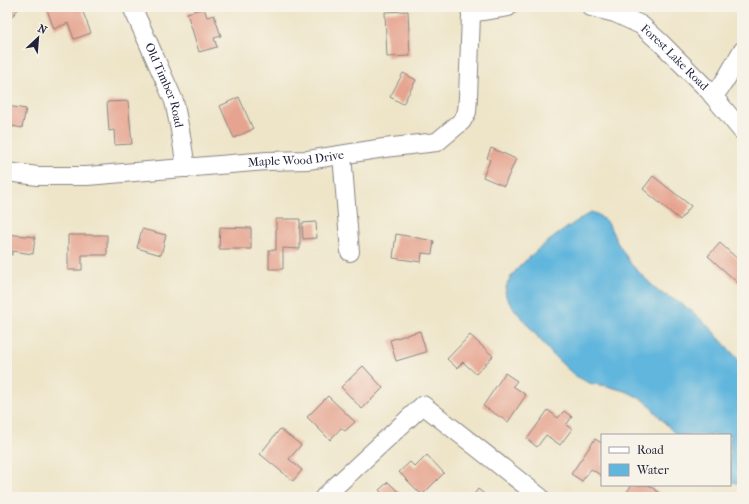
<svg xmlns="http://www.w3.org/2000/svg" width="749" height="504" viewBox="0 0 749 504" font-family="'IM FELL French Canon',serif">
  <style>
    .water { fill: #60b6dd; stroke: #416c8c }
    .building { fill: #e6a490 }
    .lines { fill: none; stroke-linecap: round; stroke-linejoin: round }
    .minor-casing { stroke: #888482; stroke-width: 20 }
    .minor { stroke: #fff; stroke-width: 18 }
    .labels { text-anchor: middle; stroke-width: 3.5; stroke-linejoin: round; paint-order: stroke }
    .street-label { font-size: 12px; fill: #22223b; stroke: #f7f3e8 }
  </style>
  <rect width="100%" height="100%" fill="#f7f3e8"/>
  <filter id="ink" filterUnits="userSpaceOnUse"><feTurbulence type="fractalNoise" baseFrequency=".025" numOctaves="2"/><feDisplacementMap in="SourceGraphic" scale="8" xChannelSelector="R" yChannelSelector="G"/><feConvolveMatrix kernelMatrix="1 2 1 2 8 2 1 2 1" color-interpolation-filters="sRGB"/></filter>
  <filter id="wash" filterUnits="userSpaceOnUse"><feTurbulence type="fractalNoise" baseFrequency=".012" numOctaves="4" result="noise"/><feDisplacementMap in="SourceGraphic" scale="16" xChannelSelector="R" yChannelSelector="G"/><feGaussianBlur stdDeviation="0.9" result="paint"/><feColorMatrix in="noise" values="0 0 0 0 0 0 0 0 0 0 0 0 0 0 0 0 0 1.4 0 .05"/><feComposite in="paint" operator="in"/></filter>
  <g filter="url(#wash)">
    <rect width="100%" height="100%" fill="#eee5c9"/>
    <!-- water -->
    <path class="water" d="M591,212l6,2 11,9 9,19 14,22 28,28 16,8 18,12 16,15 27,30 6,8v21l-3,12 3,15v72l-12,-4v-46h-54l-31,-34 -17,-9 -21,-6 -18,-3 -15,-8 -21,-20 -42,-50c-4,-6 -7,-10 -5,-17 4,-23 64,-63 85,-76z"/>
    <g id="blocks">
      <!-- building -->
      <path class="building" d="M7,7h13l-11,13 -2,-2z
        M46,7h35l10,26 -17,6 -6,-16 -14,6z
        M204,8l3,9 7,-2 7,21 -7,2 3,9 -18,5 -12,-39z
        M408,11l2,45 -23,1 -2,-45z
        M403,73l13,7 -13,24 -13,-7z
        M239,97l14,32 -19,9 -14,-32z
        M128,101l4,43 -17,1 -1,-15 -5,1 -2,-29z
        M7,106l19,3 -4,19 -10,-2v3l-5,-1z
        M491,148l25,11 -12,27 -21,-9 7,-17 -3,-2z
        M653,176l38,30 -11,14 -37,-31z
        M276,219h24v30l-17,-1v21h-14v-19h7z
        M316,222l1,16 -14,1 -1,-16z
        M220,227l31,1v21h-32z
        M142,229l24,6 -5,20 -24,-7z
        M7,234l28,3 -2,17 -21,-3v4l-5,-1z
        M396,234l38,7 -2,13 -10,-1 -1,9 -28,-4z
        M68,235h39v20h-25v15h-14z
        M720,243l22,20v16l-4,4 -30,-27z
        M420,331l6,21 -30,9 -6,-21z
        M470,335l23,21 -17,18 -13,-12 -6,6 -10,-9z
        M363,366l20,22 -21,21 -21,-22z
        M505,373l12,8 -4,5 13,9 -18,27 -25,-16z
        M328,396l27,26 -10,9 -4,-3 -11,12 -23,-23z
        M548,410l10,8 6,-7 8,6 -6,8 6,4 -12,16 -14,-10 -9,12 -10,-8z
        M280,429l21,16 -12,14 13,11 -9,11 -33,-27z
        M595,439l7,4v33l-11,-7 -9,12 -11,-7z
        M427,455l17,18 -22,22 -23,-23 11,-10 5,5z
        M388,482l16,15h-18l-7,-7z
        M632,485h17l14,11v1h-40z
        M478,489l10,8h-16z"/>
    </g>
  </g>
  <g filter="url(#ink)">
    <use href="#blocks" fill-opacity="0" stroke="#888482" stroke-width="1"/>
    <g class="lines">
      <!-- minor casing -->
      <g class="minor-casing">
        <g id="minor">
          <path id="s1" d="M132,7l15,33 27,61 6,29 6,38"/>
          <path id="s2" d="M591,7l24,6 26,12 20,18 48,48 33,40"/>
          <path d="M471,15l5,-3 32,-5"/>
          <path d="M713,96c13,-13 19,-29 29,-45"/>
          <path d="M342,155l8,97"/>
          <path id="s3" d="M7,172l31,4h49l180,-15 41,-1 76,-12 53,-6 25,-21 5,-9 1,-15 3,-82 -1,-8"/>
          <path d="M324,497l99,-92 117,92"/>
        </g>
      </g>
      <!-- minor -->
      <use href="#minor" class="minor"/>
    </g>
  </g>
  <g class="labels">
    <!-- street labels -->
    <g class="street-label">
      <text dy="4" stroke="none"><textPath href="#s2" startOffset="100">Forest Lake Road</textPath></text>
      <text dy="4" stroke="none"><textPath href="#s1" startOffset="85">Old Timber Road</textPath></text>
      <text dy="4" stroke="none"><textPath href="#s3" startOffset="290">Maple Wood Drive</textPath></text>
    </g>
  </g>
  <!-- margin -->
  <rect width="749" height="504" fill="none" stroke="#f7f3e8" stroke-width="24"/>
  <!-- legend -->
  <rect x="601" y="434" width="130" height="52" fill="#f7f3e8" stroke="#a29fa3"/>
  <rect x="609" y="447" width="20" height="6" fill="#ffffff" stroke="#a29fa3"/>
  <text x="637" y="454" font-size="12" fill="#22223b">Road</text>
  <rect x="609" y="464" width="20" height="12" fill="#60b6dd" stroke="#a29fa3"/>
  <text x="637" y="474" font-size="12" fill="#22223b">Water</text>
  <!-- north arrow -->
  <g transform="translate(38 38) rotate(26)" stroke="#f7f3e8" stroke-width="3" paint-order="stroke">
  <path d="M0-3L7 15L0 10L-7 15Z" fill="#22223b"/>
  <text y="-6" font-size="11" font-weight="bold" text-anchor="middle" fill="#22223b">N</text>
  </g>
</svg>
